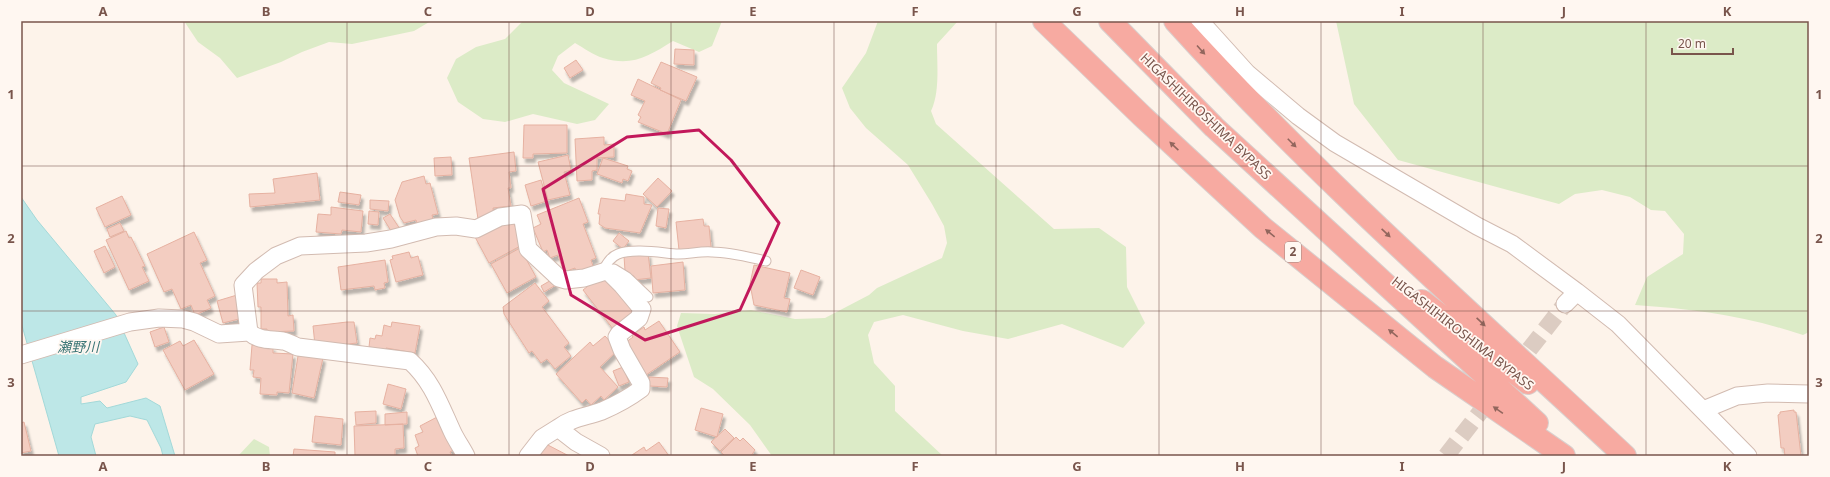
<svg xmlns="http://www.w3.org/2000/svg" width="1830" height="477" viewBox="0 0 1830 477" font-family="'Noto Sans','Noto Sans JP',sans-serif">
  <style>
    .green { fill: #dcebc7 }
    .water { fill: #bde7e7; stroke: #a3d9d9 }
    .building { fill: #f3cdc1; stroke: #e6b1a1; filter: url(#shadow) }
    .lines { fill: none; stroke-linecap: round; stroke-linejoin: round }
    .street-tunnel { stroke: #dcccc2; stroke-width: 17; stroke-dasharray: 17 8; stroke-linecap: butt }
    .lane-casing { stroke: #d2bbb1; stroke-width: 11 }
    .street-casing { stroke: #d2bbb1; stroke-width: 19 }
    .highway-casing { stroke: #d9cfcd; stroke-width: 24 }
    .lane { stroke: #fff; stroke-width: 9 }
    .street { stroke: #fff; stroke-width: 17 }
    .highway { stroke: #f7aaa1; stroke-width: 22 }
    .oneway { fill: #92665d }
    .marked { fill: none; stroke: #c2185b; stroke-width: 3; stroke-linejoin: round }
    .grid { fill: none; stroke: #79554c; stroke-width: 1; stroke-opacity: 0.55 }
    .labels { text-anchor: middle; stroke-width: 3.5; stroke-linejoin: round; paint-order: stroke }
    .shield { fill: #fff7f1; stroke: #a1867e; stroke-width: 1 }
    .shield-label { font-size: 12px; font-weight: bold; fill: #79554c }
    .street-label { font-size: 13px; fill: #79554c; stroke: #fff7f1 }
    .water-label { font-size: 14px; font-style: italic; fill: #3c7676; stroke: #fff7f1 }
    .neatline { fill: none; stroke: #79554c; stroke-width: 1.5 }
    .grid-label { font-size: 13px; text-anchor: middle; font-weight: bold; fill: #79554c }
  </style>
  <defs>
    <filter id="shadow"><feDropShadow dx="2.5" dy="4.5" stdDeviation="1" flood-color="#0004"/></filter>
  </defs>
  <rect width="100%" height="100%" fill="#fdf3ea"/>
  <!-- green -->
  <path class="green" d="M184,21h247l-17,10 -62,13 -23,-2 -27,10 -21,10 -44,16 -17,-20 -22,-16z
    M523,21h199l-10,25 -13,6 -26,-11c-24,15 -41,26 -70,17 -10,-3 -19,-10 -28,-15l-17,13 -6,14 12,13 45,21 -14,16 -18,4 -44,-10 -28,8 -22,-3 -25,-17 -11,-24 9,-19 20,-12 29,-8z
    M878,21h80l-21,23c0,21 3,48 -6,67l5,13 118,105 45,-1 27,19 1,40 18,36 -22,25 -61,-24 -54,15 -45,-8 -60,-16 -29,7 -6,13 6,28 21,23v25l48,45h-171l-22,-31 -37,-36 -19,-12 -17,-51 4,-13 34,1 36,-4 44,9 30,-1 44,-23 8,-7 65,-30 5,-15 -3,-17 -12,-22 -24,-39 -42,-37 -16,-20 -8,-20 24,-35z
    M1336,21h473v311l-6,3c-57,-19 -108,-26 -168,-30l12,-28 36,-23 1,-20 -19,-23 -14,-1 -21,-13 -28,-7 -27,4 -16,10 -161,-44 -44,-56z
    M254,439l15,8 1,9h-32z"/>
  <!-- water -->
  <path class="water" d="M21,197l16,23 79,95 22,49 -12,18 -45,15v7l19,-3 7,7 39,-10 14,8 15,50h-12l-2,-8 -14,-28 -17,-4 -35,8 -4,13 5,19h-37l-38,-134z"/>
  <!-- building -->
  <path class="building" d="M675,49l19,1v15l-20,-1z
    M576,60l7,10 -13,8 -6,-10z
    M661,62l36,15 -11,24 -26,-11 1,-2 -10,-5z
    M638,79l43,21 -14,34 -29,-12 3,-5 -3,-2 7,-14 -14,-6z
    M524,125h43v28l-34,1v4h-10z
    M604,137v8l10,-1v13l-17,1v12l-5,1v9l-15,1 -2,-42z
    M514,152l2,19 -7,1 2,16h-3l3,18 -18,2 1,9 -16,2 -9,-61z
    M568,155l3,15 -7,2 6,23 -22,5 -10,-38z
    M451,157l1,18 -17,1 -1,-18z
    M603,158l25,8 -1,3 5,2 -4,10 -5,-2 -1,4 -25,-9z
    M317,173l3,27 -70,7 -1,-13 26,-1 -2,-14z
    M424,176l2,8 4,-1 8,31 -6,1 1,4 -16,5 -1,-4 -12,3 -4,-6 -5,-17 7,-18z
    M658,178l14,13 -15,16 -14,-13z
    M541,180l6,21 -16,5 -6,-21z
    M340,192l21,3 -2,10 -21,-3z
    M626,194l18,3v7l8,1 -12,28 -35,-5 -6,-4 1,-10h-2l3,-16 24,3z
    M122,196l9,19 -26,12 -9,-19z
    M579,198l9,24 -5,2 13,34 -5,2 2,6 -17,6 -1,-4 -11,4 -6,-17 -8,3 -3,-8 -4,2 -10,-24 8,-4 -4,-9z
    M370,200l19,1 -1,10 -18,-2z
    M331,207l32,4 -2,21 -19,-2 -1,4 -25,-2 2,-18 13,1z
    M658,208l11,1 -3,19 -10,-2z
    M369,211l10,1 -1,13 -10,-1z
    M390,214l10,15 -7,5 -10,-16z
    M511,218l13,26 -35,19 -14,-26z
    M703,219l1,7h5l2,21 -32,3 -3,-28z
    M120,223l4,8 -14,6 -3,-8z
    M126,231l3,7 2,-1 14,29 -3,1 7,14 -20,9 -23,-50z
    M194,232l13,28 -7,3 15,33 -8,4 4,8 -16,7 -4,-10 -10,4 -9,-20 -8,3 -17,-38z
    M619,233l10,8 -6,8 -10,-8z
    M105,246l10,21 -11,6 -10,-22z
    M520,248l16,29 -29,16 -16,-29z
    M409,252l2,6 7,-2 5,19 -27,7 -6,-22 3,-1 -1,-3z
    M648,253l3,25 -17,2v-4h-3l-6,-5 -1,-15z
    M385,260l3,22 -4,1 1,5 -10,2 -1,-4 -33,4 -3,-23z
    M683,262l2,28 -32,3 -2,-27z
    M754,265l36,8 -6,25 6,1 -3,13 -33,-7 -4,-21z
    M801,270l19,7 -7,18 -19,-7z
    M598,278l3,4 4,-3 31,32 -23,18 -30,-39z
    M261,279h16v4l10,-1 1,34 5,-1 1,16 -27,1v-3h-6v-22h-3l-1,-24h4z
    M553,279l3,6 -12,7 -3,-6z
    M535,283l14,18 -7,6 27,36 -5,4 7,9 -16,13 -8,-10 -6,4 -9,-12 -3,2 -25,-39 -1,-7z
    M237,295l6,23 -20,5 -6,-22z
    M659,321l21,31 -34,23 -21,-32 8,-6 -1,-2 12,-8 1,3z
    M347,322h7l3,21 -9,1 1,2 -34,-1 -2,-19z
    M392,322l28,4 -5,27 -29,-5v2l-17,-3 1,-9 5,1 1,-4 6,1 2,-11 7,2z
    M164,327l5,15 -14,5 -5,-15z
    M605,336l13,14 -18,17 18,20 -14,13 -3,-4 -10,9 -5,-6 -4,4 -26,-29 34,-32 3,4z
    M194,340l20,34 -29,16 -22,-40 17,-9 3,5z
    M252,345l21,2v6l20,1 -4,39 -12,-1v3l-17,-1 1,-16 -8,-1 1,-7h-4z
    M304,350l19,8 -9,40 -22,-5 6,-37z
    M623,367l6,15 -10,4 -6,-15z
    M649,377l19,1 -1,9 -18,-1z
    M388,384l18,5 -5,20 -18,-5z
    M701,408l22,6 -6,23 -22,-7z
    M1794,410v2h2l5,44h-16l-1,-8h-3l-3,-33 2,-1v-2z
    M376,411v12l-20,2 -1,-13z
    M407,412v12l-22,1v-11z
    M315,416l28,3 -2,26 -29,-3z
    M439,416l18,32 -7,4 2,4h-34l-3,-8 4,-2 -4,-11 8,-3 -3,-6z
    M24,422l7,29 -10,2v-30z
    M403,424l1,24 -9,1v7h-40l-1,-30z
    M725,429l9,9 -14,13 -9,-9z
    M736,437l4,4 3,-3 12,12 -4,6h-26l-4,-4z
    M659,442l10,14 -37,-1 12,-8 2,4z
    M544,443l25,13h-32z
    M294,449l41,3v4h-42z"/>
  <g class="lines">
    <!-- street-tunnel -->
    <path class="street-tunnel" d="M1514,369l51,-65
      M1446,456l49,-63"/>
    <!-- lane casing -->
    <g class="lane-casing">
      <path id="lane" d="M614,269l13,8 21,20
        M602,272c4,-7 8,-15 16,-18 15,-6 44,-1 60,0 12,0 23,-3 34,-2 18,0 36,5 54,9"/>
    </g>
    <!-- street casing -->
    <g class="street-casing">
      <path id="street" d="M1200,21l47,52 51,43 37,27 142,83 35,18 65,48
        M1565,304l12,-12 41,32 130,132
        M21,355l109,-33 29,-4 24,1 11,3 25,12 30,-2
        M1703,410l34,-14 31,-3 41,1
        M466,456c-4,-8 -10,-16 -14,-25 -12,-26 -20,-50 -42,-70l-112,-14c-5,-2 -10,-5 -15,-6 -13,-2 -24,0 -34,-9l-6,-47 13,-14 20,-15 24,-10 66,-3 25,-4 45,-12 20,-1 20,3 24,-12 22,-3 6,35 31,29 7,2 18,-2 22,-7 4,2 12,12 20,24 -3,9 -20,16 -2,3 5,13 19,33v6c-12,9 -25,16 -39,22 -16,6 -29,6 -44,17
        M528,456l14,-18 16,-10 18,14 25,14"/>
    </g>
    <!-- highway casing -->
    <g class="highway-casing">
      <path id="highway" d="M1044,21l98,95 121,112 172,139 129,89
        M1110,21l104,106 323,296
        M1175,21c140,155 298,293 450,435
        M1422,301l106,82"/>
    </g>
    <!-- lane -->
    <use href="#lane" class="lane"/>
    <!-- street -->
    <use href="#street" class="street"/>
    <!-- highway -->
    <use href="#highway" class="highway"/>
  </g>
  <!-- one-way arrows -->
  <defs><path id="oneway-solid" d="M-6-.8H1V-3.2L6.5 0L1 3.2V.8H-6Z"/></defs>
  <g class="oneway">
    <use href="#oneway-solid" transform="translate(1201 50) rotate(48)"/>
    <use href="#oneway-solid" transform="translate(1292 143) rotate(45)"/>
    <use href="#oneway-solid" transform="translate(1174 146) rotate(-137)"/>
    <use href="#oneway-solid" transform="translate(1270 233) rotate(-141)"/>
    <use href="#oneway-solid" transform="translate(1386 233) rotate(43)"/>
    <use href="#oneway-solid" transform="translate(1481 322) rotate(43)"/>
    <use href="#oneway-solid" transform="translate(1393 333) rotate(-141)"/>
    <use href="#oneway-solid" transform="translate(1498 410) rotate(-145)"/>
  </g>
  <!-- marked area -->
  <path class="marked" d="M699,130l32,30 48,63 -39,87 -95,30 -74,-45 -28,-106 84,-52z"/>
  <!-- grid -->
  <path class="grid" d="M184,21v435M347,21v435M509,21v435M671,21v435M834,21v435M996,21v435M1159,21v435M1321,21v435M1483,21v435M1646,21v435M21,166h1788M21,311h1788"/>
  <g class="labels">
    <!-- shield labels -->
    <rect class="shield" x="1285" y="242" width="16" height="20" rx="3"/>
    <g class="shield-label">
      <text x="1293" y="256">2</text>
    </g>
    <!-- street labels -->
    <g class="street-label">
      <text transform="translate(1206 116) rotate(44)" y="5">HIGASHIHIROSHIMA BYPASS</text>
      <text transform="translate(1463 333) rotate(38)" y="5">HIGASHIHIROSHIMA BYPASS</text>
    </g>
    <!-- water labels -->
    <g class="water-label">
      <text x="78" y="352">瀬野川</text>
    </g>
  </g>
  <!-- border -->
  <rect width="1830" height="477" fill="none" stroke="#fff7f1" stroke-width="44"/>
  <!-- scale -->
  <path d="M1672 48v6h61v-6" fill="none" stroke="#79554c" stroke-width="2"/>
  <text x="1678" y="48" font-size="12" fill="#79554c" stroke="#fff7f1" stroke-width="3" paint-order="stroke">20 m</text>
  <rect x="22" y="22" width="1786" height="433" class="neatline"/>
  <g class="grid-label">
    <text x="103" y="16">A</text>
    <text x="266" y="16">B</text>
    <text x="428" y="16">C</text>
    <text x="590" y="16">D</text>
    <text x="753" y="16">E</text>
    <text x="915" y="16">F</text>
    <text x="1077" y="16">G</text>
    <text x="1240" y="16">H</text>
    <text x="1402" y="16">I</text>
    <text x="1564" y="16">J</text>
    <text x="1727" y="16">K</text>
    <text x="11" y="99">1</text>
    <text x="1819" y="99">1</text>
    <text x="11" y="243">2</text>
    <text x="1819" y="243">2</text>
    <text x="11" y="387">3</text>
    <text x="1819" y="387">3</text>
    <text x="103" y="471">A</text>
    <text x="266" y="471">B</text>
    <text x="428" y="471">C</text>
    <text x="590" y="471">D</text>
    <text x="753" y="471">E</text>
    <text x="915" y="471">F</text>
    <text x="1077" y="471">G</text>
    <text x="1240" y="471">H</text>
    <text x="1402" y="471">I</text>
    <text x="1564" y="471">J</text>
    <text x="1727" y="471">K</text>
  </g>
</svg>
